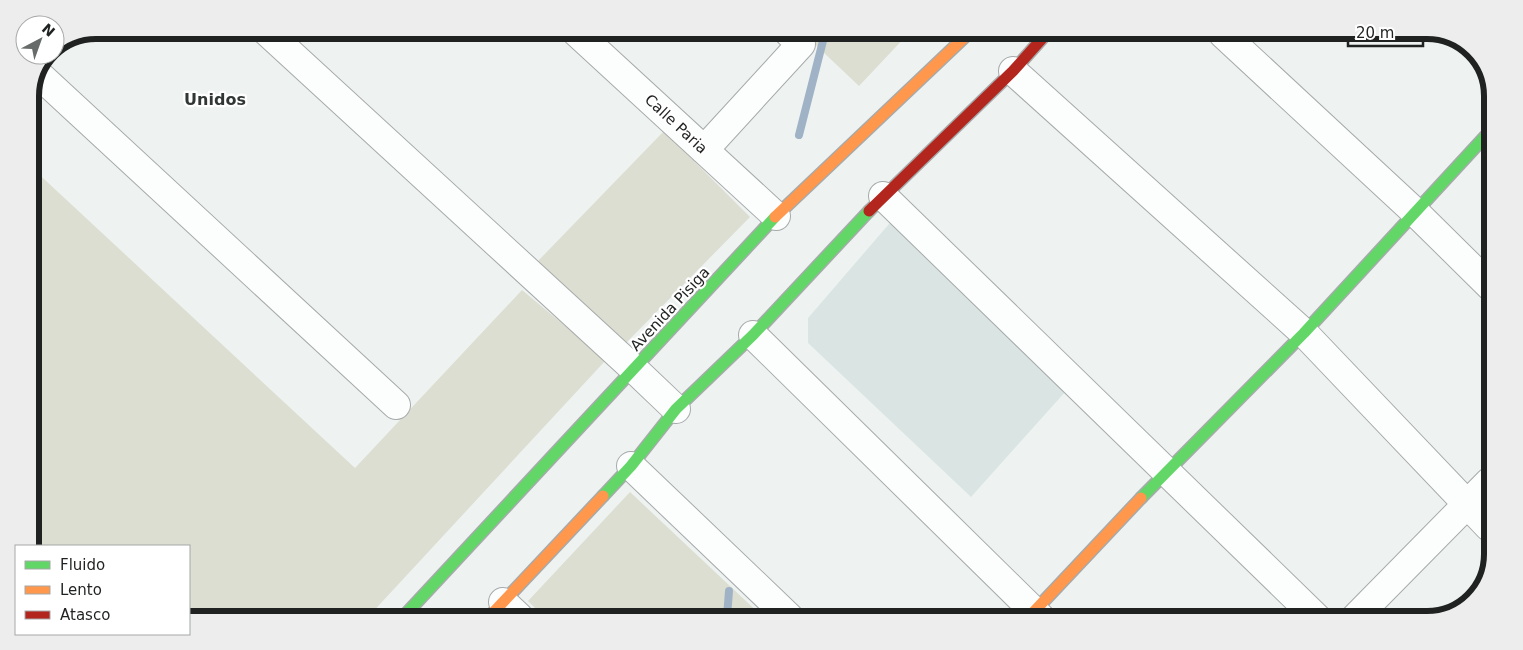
<svg xmlns="http://www.w3.org/2000/svg" width="1523" height="650" viewBox="0 0 1523 650" font-family="'DejaVu Sans',sans-serif">
  <style>
    .built { fill: #dae5e3 }
    .green { fill: #dbded0 }
    .lines { fill: none; stroke-linecap: round; stroke-linejoin: round }
    .stream { stroke: #a0b3c6; stroke-width: 8 }
    .street-casing { stroke: #a7aaaa; stroke-width: 30 }
    .fast-casing { stroke: #a7aaaa; stroke-width: 14 }
    .slow-casing { stroke: #a7aaaa; stroke-width: 14 }
    .jam-casing { stroke: #a7aaaa; stroke-width: 14 }
    .street { stroke: #fcfdfd; stroke-width: 28 }
    .fast { stroke: #63d668; stroke-width: 11 }
    .slow { stroke: #ff974d; stroke-width: 11 }
    .jam { stroke: #b3261e; stroke-width: 11 }
    .labels { text-anchor: middle; stroke-width: 4.5; stroke-linejoin: round; paint-order: stroke }
    .street-label { font-size: 15px; fill: #1f2221; stroke: #fff }
    .neighbourhood-label { font-size: 16px; font-weight: bold; fill: #313735; stroke: #fff }
    .rim { fill: none; stroke: #1f2221; stroke-width: 6 }
  </style>
  <rect width="100%" height="100%" fill="#eef3f2"/>
  <!-- built -->
  <path class="built" d="M895,217l180,164 -104,116 -163,-154v-25z"/>
  <!-- green -->
  <path class="green" d="M803,33h106l-50,53z
    M664,131l86,86 -124,126 -89,-81z
    M30,166l325,302 167,-178 84,70 -237,256h-180v-70h-159z
    M630,492l134,126 -220,-1 -16,-16z"/>
  <g class="lines">
    <!-- stream -->
    <path class="stream" d="M799,135l26,-102
      M727,617l2,-26"/>
    <!-- street casing -->
    <g class="street-casing">
      <path id="street" d="M266,31l368,338 42,40
        M576,32l200,184
        M1223,34l192,178 76,75
        M1013,71l291,262 185,194
        M38,74l358,331
        M704,150l97,-106 -12,-11
        M883,196l436,424
        M753,335l289,284
        M631,466l159,152
        M503,602l16,15
        M1353,620l136,-138"/>
    </g>
    <!-- fast casing -->
    <g class="fast-casing">
      <path id="fast" d="M603,496l28,-30 45,-57 77,-74 116,-124
        M1141,498l163,-165 188,-204
        M404,616l371,-399"/>
    </g>
    <!-- slow casing -->
    <g class="slow-casing">
      <path id="slow" d="M775,217l194,-184
        M489,617l114,-121
        M1027,619l114,-121"/>
    </g>
    <!-- jam casing -->
    <g class="jam-casing">
      <path id="jam" d="M869,211l144,-140 34,-38"/>
    </g>
    <!-- street -->
    <use href="#street" class="street"/>
    <!-- fast -->
    <use href="#fast" class="fast"/>
    <!-- slow -->
    <use href="#slow" class="slow"/>
    <!-- jam -->
    <use href="#jam" class="jam"/>
  </g>
  <g class="labels">
    <!-- street labels -->
    <g class="street-label">
      <text transform="translate(676 124) rotate(43)" y="5">Calle Paria</text>
      <text transform="translate(670 309) rotate(-47)" y="5">Avenida Pisiga</text>
    </g>
    <!-- neighbourhood labels -->
    <g class="neighbourhood-label">
      <text x="215" y="105">Unidos</text>
    </g>
  </g>
  <!-- crop -->
  <path d="M0 0H1523V650H0ZM96 39H1427A57 57 0 0 1 1484 96V554A57 57 0 0 1 1427 611H96A57 57 0 0 1 39 554V96A57 57 0 0 1 96 39Z" fill="#ededed" fill-rule="evenodd"/>
  <path class="rim" d="M96 39H1427A57 57 0 0 1 1484 96V554A57 57 0 0 1 1427 611H96A57 57 0 0 1 39 554V96A57 57 0 0 1 96 39Z"/>
  <!-- legend -->
  <rect x="15" y="545" width="175" height="90" fill="#ffffff" stroke="#a5a7a6"/>
  <rect x="25" y="561" width="25" height="8" fill="#63d668" stroke="#a5a7a6"/>
  <text x="60" y="570" font-size="15" fill="#1f2221">Fluido</text>
  <rect x="25" y="586" width="25" height="8" fill="#ff974d" stroke="#a5a7a6"/>
  <text x="60" y="595" font-size="15" fill="#1f2221">Lento</text>
  <rect x="25" y="611" width="25" height="8" fill="#b3261e" stroke="#a5a7a6"/>
  <text x="60" y="620" font-size="15" fill="#1f2221">Atasco</text>
  <!-- north arrow -->
  <g transform="translate(40 40) rotate(41)"><circle r="24" fill="#ffffff" stroke="#a5a7a6"/>
  <path d="M0-4L9 19L0 12L-9 19Z" fill="#676b6a"/>
  <text y="-8" font-size="14" font-weight="bold" text-anchor="middle" fill="#1f2221">N</text>
  </g>
  <!-- scale -->
  <path d="M1348 38v8h75v-8" fill="none" stroke="#1f2221" stroke-width="2.5"/>
  <text x="1356" y="38" font-size="15" fill="#1f2221" stroke="#ffffff" stroke-width="4" paint-order="stroke">20 m</text>
</svg>
